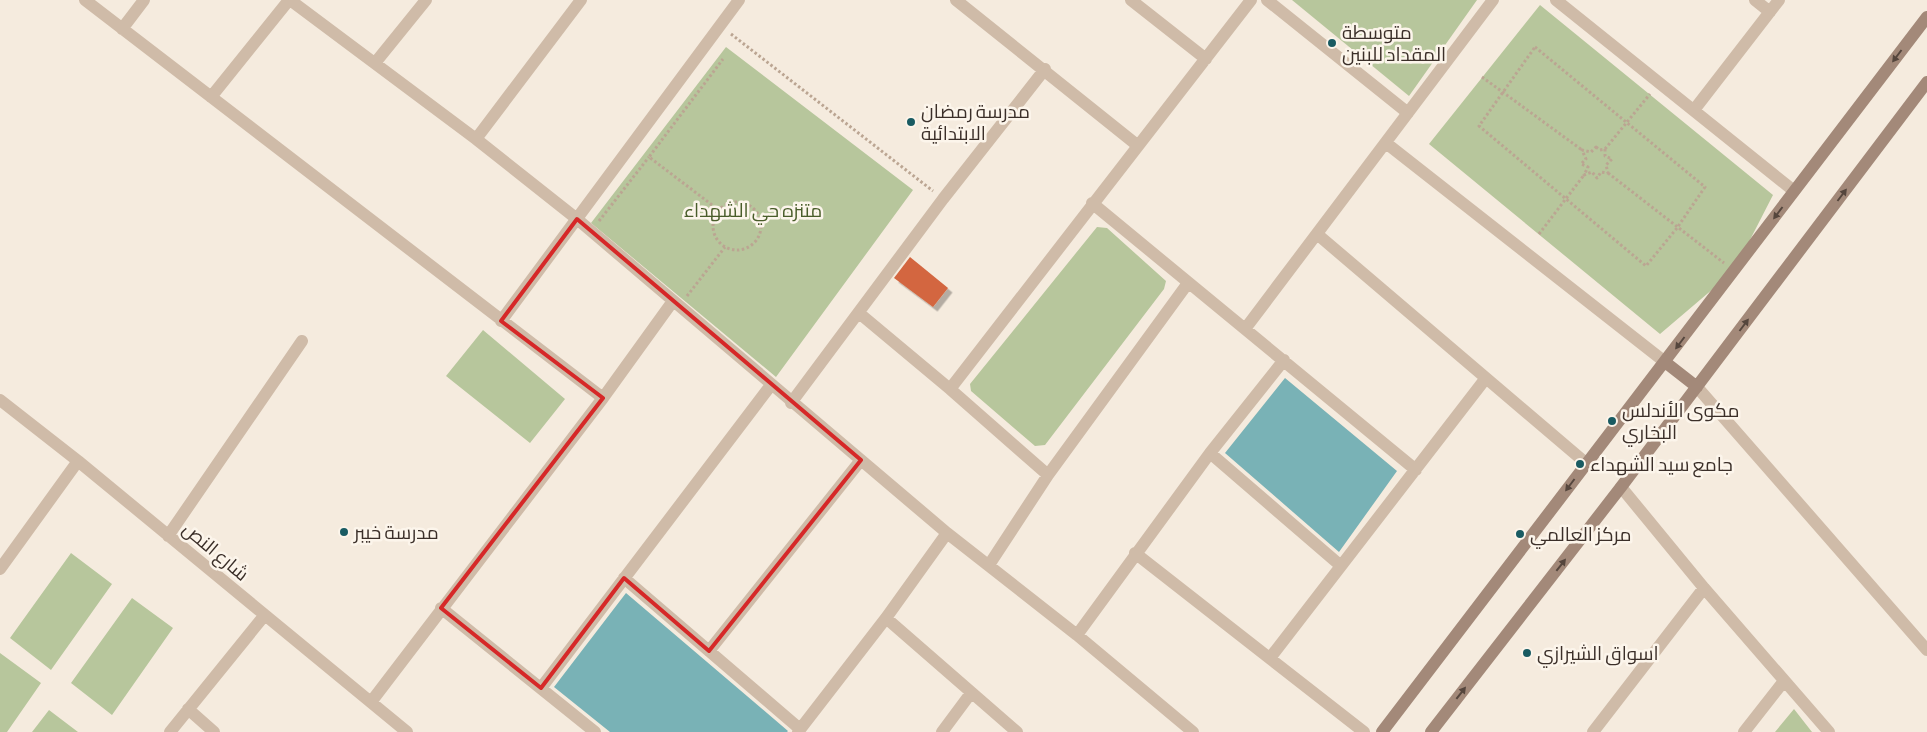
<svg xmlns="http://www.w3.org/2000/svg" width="1927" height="732" viewBox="0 0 1927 732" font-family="'Alegreya Sans',Cairo,sans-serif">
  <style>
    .green { fill: #b7c69c }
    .water { fill: #79b2b6 }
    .building { fill: #d3663f; filter: url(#shadow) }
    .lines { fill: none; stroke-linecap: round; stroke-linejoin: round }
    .path { stroke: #bba592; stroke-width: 3; stroke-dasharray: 2.5 2.5; stroke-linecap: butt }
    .minor { stroke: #cfbba8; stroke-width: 12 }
    .secondary { stroke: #a38979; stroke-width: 12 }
    .oneway { fill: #55463d }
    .marked { fill: none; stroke: #d62828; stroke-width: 4; stroke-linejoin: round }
    .poi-dot { fill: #195b62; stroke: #fcf5eb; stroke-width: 2 }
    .labels { text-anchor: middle; stroke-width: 5; stroke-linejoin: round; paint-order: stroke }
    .poi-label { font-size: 19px; fill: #3b2f29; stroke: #fcf5eb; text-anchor: start }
    .park-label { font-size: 19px; fill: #495d2a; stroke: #fcf5eb }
    .street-label { font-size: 19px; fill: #3b2f29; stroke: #fcf5eb }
  </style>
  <defs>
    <filter id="shadow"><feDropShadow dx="4.5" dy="4.5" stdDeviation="0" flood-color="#0004"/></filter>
  </defs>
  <rect width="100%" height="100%" fill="#f5ebde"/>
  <!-- green -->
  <path class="green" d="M1292,0h185l-68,96z
    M1540,5l233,190 -39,76 -74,63 -231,-190z
    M726,47l187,143 -137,187 -185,-154z
    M1097,227l10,1 59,53 -2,8 -119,156 -10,1 -64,-55 -1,-7z
    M483,330l82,69 -35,44 -84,-67z
    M71,553l41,31 -61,86 -41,-32z
    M132,598l41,30 -61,87 -41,-32z
    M0,653l41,30 -34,49h-7z
    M1794,709l18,23h-37z
    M49,710l29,22h-46z"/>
  <!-- water -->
  <path class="water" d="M1285,378l112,93 -58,81 -114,-99z
    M626,593l162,138 -1,1h-177l-56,-45z"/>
  <!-- building -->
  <path class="building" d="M910,257l38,31 -15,19 -39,-29z"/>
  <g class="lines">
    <!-- path -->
    <path class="path" d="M731,34l202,157
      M1535,47l170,140 -28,41 -31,38 -167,-140z
      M1482,77l100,73
      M1596,147l4,3 5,-1v7l7,3 -6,6 2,8 -7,-1 -4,6 -5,-6 -8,3 4,-8 -7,-3 5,-5 -4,-9 9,2z
      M1605,149l45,-55
      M1608,173l116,90
      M713 226a24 24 0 1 1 48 0a24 24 0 1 1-48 0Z
      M720,211l-71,-54 74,-98
      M599,221l50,-64
      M1539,234l45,-59
      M687,296l38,-49"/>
    <!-- minor -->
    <path class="minor" d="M85,0l518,398 -232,304
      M290,0l186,139 101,80 370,314 130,102 116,97
      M956,0l181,145
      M1131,0l75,59
      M1267,0l141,113
      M1556,0l238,191
      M1755,0l15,12
      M122,29l22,-29
      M375,63l51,-63
      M211,97l78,-97
      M1694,110l85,-110
      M476,139l105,-139
      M1386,143l279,219
      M1092,203l324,267
      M1317,234l270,230
      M859,313l91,76
      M501,321l238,-321
      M1245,329l248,-329
      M1697,387l230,263
      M603,398l70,-97
      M0,400l78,61 329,271
      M791,403l152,-204 102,-130
      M1210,453l131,113
      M1048,475l-98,-86 301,-389
      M1621,487l83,101 125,144
      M168,536l134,-195
      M1135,553l229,179
      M989,565l59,-90 140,-192
      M0,569l78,-108
      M624,578l176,151
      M441,608l154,124
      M886,618l131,114
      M1077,635l133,-182 74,-93
      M709,651l152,-191
      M1270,658l216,-280
      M541,688l230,-303
      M188,709l26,23
      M170,732l94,-116
      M798,732l88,-114 61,-85
      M942,732l29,-39
      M1593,732l111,-144
      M1744,732l40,-51"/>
    <!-- secondary -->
    <path class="secondary" d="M1665,362l32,25
      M1382,732l545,-715
      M1431,732l190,-245 306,-405"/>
  </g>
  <!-- one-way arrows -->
  <defs><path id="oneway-solid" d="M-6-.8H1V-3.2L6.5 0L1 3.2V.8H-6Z" transform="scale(1.25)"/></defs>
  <g class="oneway">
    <use href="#oneway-solid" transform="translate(1897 56) rotate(127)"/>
    <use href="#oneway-solid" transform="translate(1842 195) rotate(-53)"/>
    <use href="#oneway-solid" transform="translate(1778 213) rotate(127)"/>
    <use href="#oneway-solid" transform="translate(1744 325) rotate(-53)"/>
    <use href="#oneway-solid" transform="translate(1680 343) rotate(127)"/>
    <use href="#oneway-solid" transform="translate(1570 485) rotate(127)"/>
    <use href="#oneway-solid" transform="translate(1561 565) rotate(-52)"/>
    <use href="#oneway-solid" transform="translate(1461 693) rotate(-52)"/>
  </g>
  <!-- marked area -->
  <path class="marked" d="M577,219l284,241 -152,191 -85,-73 -83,110 -100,-80 162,-210 -102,-77z"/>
  <!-- markers -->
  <g class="poi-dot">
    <circle cx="1332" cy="43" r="5"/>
    <circle cx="911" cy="122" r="5"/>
    <circle cx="1612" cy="421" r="5"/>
    <circle cx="1580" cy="464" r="5"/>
    <circle cx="344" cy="532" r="5"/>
    <circle cx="1520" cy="534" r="5"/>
    <circle cx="1527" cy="653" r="5"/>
  </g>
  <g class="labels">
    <!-- poi labels -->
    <g class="poi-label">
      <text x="1342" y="39">متوسطة<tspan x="1342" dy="22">المقداد للبنين</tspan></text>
      <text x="921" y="118">مدرسة رمضان<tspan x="921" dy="22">الابتدائية</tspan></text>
      <text x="1622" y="417">مكوى الأندلس<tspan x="1622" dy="22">البخاري</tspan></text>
      <text x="1590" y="471">جامع سيد الشهداء</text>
      <text x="354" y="539">مدرسة خيبر</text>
      <text x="1530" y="541">مركز العالمي</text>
      <text x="1537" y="660">اسواق الشيرازي</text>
    </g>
    <!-- park labels -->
    <g class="park-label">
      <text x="753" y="217">متنزه حي الشهداء</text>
    </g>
    <!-- street labels -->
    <g class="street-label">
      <text transform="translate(216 551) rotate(40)" y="7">شارع النص</text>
    </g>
  </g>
</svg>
